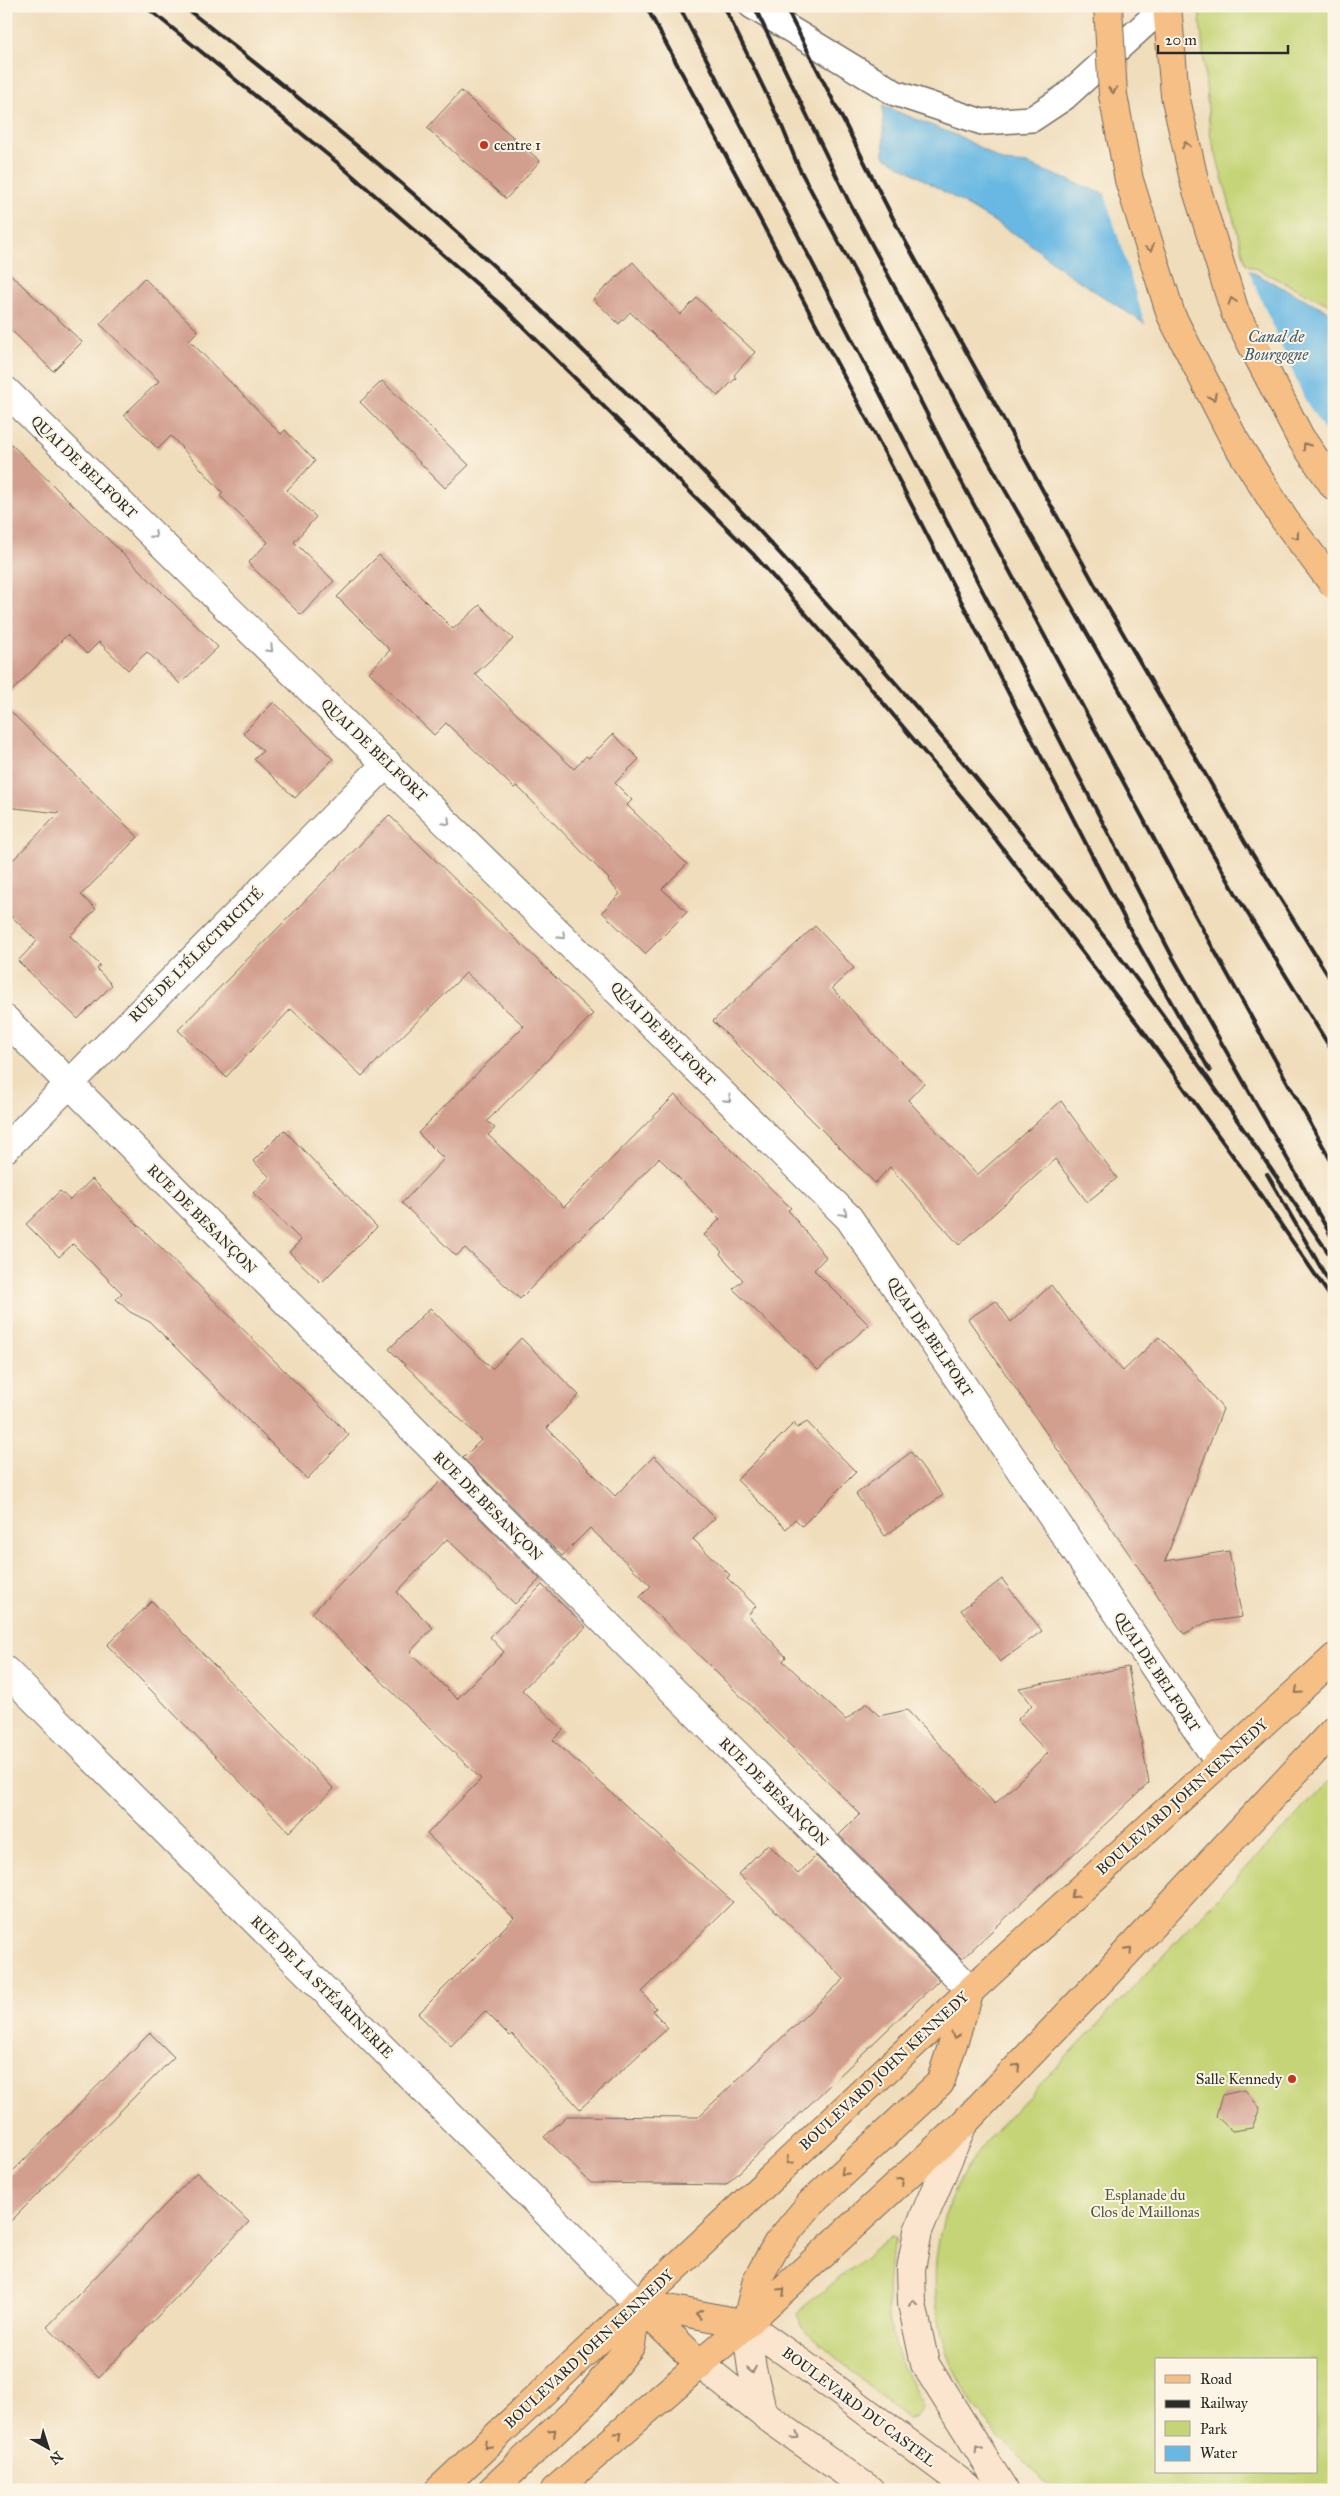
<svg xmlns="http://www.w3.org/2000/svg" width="1340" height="2496" viewBox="0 0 1340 2496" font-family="'IM FELL Great Primer',serif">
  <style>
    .green { fill: #c4d476; stroke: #788050; fill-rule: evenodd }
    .water { fill: #68b8e3; stroke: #4a7287 }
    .pier { fill: #f0ddbc }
    .building { fill: #d29e8e }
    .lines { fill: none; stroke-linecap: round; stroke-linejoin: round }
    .lane-casing { stroke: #70695e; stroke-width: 28 }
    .street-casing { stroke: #70695e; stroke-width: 30 }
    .secondary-casing { stroke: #70695e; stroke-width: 30 }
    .primary-casing { stroke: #70695e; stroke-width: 30 }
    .lane { stroke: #fff; stroke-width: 25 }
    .street { stroke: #fff; stroke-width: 28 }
    .secondary { stroke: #fbe5cf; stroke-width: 28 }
    .primary { stroke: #f5bf86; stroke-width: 28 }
    .rail { stroke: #2b2b2b; stroke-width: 4 }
    .primary-bridge-casing { stroke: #70695e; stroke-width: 30; stroke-linecap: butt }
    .primary-bridge { stroke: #f5bf86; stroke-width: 28 }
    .oneway { stroke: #907558 }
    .oneway2 { stroke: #a0a0a0 }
    .oneway3 { stroke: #93887d }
    .poi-dot { fill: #c8321e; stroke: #fcf5e5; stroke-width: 2 }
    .labels { text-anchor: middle; stroke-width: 4; stroke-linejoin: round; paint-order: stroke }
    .poi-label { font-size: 15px; fill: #2b2b2b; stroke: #fcf5e5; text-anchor: start }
    .street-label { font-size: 15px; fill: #2b2b2b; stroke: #fcf5e5 }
    .park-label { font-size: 15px; fill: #51553e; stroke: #fcf5e5 }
    .water-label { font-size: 16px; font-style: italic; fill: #405c6b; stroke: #fcf5e5 }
  </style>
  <rect width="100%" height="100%" fill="#fcf5e5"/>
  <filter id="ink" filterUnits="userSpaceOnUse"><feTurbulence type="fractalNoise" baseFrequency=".02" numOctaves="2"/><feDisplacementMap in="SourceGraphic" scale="10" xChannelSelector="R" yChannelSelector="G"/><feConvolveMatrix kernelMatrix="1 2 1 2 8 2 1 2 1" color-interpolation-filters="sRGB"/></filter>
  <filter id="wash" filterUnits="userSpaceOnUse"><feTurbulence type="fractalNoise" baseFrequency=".0096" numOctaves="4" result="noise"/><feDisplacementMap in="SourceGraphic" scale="20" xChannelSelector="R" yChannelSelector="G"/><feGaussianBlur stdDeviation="1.12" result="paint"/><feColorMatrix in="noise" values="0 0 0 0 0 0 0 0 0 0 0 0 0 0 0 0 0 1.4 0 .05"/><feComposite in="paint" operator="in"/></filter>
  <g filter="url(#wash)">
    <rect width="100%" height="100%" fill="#f0ddbc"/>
    <!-- green -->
    <path class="green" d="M1199,6h135v301l-88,-43 -36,-131z
      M1334,1776v714h-281c-27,-28 -58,-54 -80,-86 -44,-65 -51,-155 -13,-224 9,-17 21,-32 33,-46zM1156,2360h160v112h-160z
      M891,2237l4,1 1,5c-13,33 -10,76 1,110 7,19 20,36 25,56l-7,9 -8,1 -8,-7 -97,-84 -5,-13 5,-7z"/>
    <!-- water -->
    <path class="water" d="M883,106l80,32 41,24 23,2 95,37 126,69 86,44v133l-267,-174 -42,-33 -141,-84z"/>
    <!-- pier -->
    <path class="pier" d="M1104,191l19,8 124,68 58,133 29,45v4l-188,-122z"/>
    <g id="blocks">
      <!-- building -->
      <path class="building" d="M461,91l79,70 -34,38 -79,-71z
        M633,262l47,53 17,-17 58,54 -21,23 2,3 -18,18 -88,-84 -11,12 -26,-25z
        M6,270l76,72 -29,29 -47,-46z
        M144,278l54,53 -9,9 92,94 4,-4 30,31 -28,29 29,27 -22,25 40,39 -33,34 -53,-52 20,-21 -48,-46 3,-3 -52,-57 -13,13 -34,-34 35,-34 -59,-57z
        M382,381l87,84 -24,23 -85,-86z
        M6,439l212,208 -38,37 -33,-32 -19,18 -29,-28 -12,12 -20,-19 -61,62z
        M379,555l74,74 27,-24 33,34 -38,35 99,95 12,-13 3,2 24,-24 26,25 -24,24 17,17 -5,5 60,59 -25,25 25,23 -42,42 -43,-42 18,-18 -12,-14 1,-1 -92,-93 -3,2 -68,-65 -12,12 -65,-63 21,-22 -53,-53z
        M274,702l59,57 -38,39 -41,-39 9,-8 -20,-18z
        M6,707l132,130 -57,58 15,14 -26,27 30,29 -3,4 15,16 -34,34 -60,-58 19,-20 -31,-30v-44l53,-54 -53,-6z
        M389,815l204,199 -106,107 8,7 -7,7 76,72 111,-112 116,113 -3,2 38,47 -12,13 55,55 -51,45 -85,-81 10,-9 -23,-26 2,-2 -18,-17 16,-16 -61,-61 -139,141 -55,-51 -9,8 -54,-53 42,-44 -26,-26 106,-107 -58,-53 -104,103 -71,-67 -65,68 -48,-47z
        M815,926l39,42 -22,20 45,50 47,45 -16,17 69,75 84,-74 56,77 -30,24 -32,-43 -96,86 -69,-78 -15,16 -162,-162z
        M284,1130l93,97 -56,56 -32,-31 12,-12 -48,-47 17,-16 -17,-16z
        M92,1179l257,256 -42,44 -157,-157 -20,-10 -14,-13 6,-6 -49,-49 -14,13 -33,-33 34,-33 10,9z
        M1051,1285l21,28 51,58 36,-34 30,30 34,42 -58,152 64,-10 13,66 -35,5 -23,12 -216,-315 28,-18 15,21z
        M430,1308l62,61 29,-31 58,57 -32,33 68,68 39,-40 61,62 -22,21 37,36 -3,3 29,28 -8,9 38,42 -3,4 63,59 21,-17 12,13 28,-6 88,94 53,-51 -31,-33 15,-15 -13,-17 109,-21 21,116 -187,176 -123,-124 21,-21 -220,-217 11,-11 -61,-58 -28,28 -99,-98 18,-18 -92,-91z
        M807,1422l49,50 -54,54 -7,-7 -9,10 -49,-49 57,-57 3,5z
        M911,1452l32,43 -58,41 -29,-42z
        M442,1480l98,99 -25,25 -68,-65 -50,53 36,36 -23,24 47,47 47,-47 -14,-15 52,-52 44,42 -64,63 41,40 -10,10 180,162 -91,90 14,16 -3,3 15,17 -88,81 -68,-75 -2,2 -25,-25 -34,35 -33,-32 96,-96 -87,-84 54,-55 -169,-166z
        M1002,1579l40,52 -42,31 -39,-52z
        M152,1601l182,188 -45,43 -182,-187z
        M768,1844l30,30 18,-18 123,124 -213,205 -135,-2 -47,-46 23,-21 131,1 146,-138 -106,-105z
        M150,2033l24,24 -168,169v-48z
        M1245,2090l15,18 -8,20 -20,3 -16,-15 6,-21z
        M197,2172l52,50 -150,155 -52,-50z"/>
    </g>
  </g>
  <g filter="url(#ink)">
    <use href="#blocks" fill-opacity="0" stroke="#70695e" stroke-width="1"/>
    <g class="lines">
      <!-- lane casing -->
      <g class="lane-casing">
        <path id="lane" d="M752,6l143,87 87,29 50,-3 33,-22 100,-91"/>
      </g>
      <!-- street casing -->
      <g class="street-casing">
        <path id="street" d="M6,391l843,827 370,544
          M6,1020l965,970
          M6,1148l381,-385
          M6,1671l631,632"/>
      </g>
      <!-- secondary casing -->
      <g class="secondary-casing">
        <path id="secondary" d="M963,2124l-45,107 -7,38 1,35 13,60 79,126
          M746,2324l58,41 167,125
          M746,2324l6,45 11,45
          M701,2365l62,49 107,76"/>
      </g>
      <!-- primary casing -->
      <g class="primary-casing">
        <path id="primary" d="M1167,6l8,89 20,89 40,128 65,125 34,49
          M637,2303l109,21
          M637,2303l64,62
          M746,2324l11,-44 20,-36 34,-41 129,-120 29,-89
          M439,2490l532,-500 363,-332
          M492,2490l94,-89 45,-56 6,-42
          M555,2490l191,-166 217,-200 139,-145 232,-249"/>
      </g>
      <!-- lane -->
      <use href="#lane" class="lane"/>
      <!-- street -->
      <use href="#street" class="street"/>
      <!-- secondary -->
      <use href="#secondary" class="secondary"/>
      <!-- primary -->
      <use href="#primary" class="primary"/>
      <!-- rail -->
      <path class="rail" d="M145,6l194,158 162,141 253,250 115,131 111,133 163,212 108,150 83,121
        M183,6c88,69 176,139 259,213 193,172 369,360 534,559 61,75 124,150 181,229 61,83 118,169 177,254
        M646,6l242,453 245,476 77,136
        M679,6l492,948 163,287
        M724,6l57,118 18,44 59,110 102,201 248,460 126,227
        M754,6l95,196 128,239 263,460 94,153
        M785,6l113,222 198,359 149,255 89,143
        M1267,1174l61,106"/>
      <!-- primary-bridge casing -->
      <g class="primary-bridge-casing">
        <path id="primary-bridge" d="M1108,6l5,89 16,85 42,135 64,126 49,78 50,66"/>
      </g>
      <!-- primary-bridge -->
      <use href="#primary-bridge" class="primary-bridge"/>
    </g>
    <!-- one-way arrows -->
    <defs><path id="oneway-chevron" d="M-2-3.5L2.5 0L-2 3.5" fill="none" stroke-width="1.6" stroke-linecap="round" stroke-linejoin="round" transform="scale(1.25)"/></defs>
    <g class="oneway">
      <use href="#oneway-chevron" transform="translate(1113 90) rotate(85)"/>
      <use href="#oneway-chevron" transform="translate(1186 145) rotate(-103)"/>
      <use href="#oneway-chevron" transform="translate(1150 248) rotate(72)"/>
      <use href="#oneway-chevron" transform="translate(1232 301) rotate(-108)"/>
      <use href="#oneway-chevron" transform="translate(1213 397) rotate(63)"/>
      <use href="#oneway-chevron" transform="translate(1306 446) rotate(-125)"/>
      <use href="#oneway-chevron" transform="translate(1296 536) rotate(52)"/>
      <use href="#oneway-chevron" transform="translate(1298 1691) rotate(138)"/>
      <use href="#oneway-chevron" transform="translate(1074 1895) rotate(137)"/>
      <use href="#oneway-chevron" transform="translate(1129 1950) rotate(-47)"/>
      <use href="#oneway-chevron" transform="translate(955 2036) rotate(108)"/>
      <use href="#oneway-chevron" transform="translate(1017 2067) rotate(-46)"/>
      <use href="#oneway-chevron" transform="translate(789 2161) rotate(137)"/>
      <use href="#oneway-chevron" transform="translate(844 2172) rotate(137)"/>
      <use href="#oneway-chevron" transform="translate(901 2181) rotate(-43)"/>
      <use href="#oneway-chevron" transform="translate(782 2291) rotate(-43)"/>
      <use href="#oneway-chevron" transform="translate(699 2314) rotate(-170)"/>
      <use href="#oneway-chevron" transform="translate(553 2432) rotate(-43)"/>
      <use href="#oneway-chevron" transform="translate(619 2435) rotate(-42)"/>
      <use href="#oneway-chevron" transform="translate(487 2445) rotate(137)"/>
    </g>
    <g class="oneway2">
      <use href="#oneway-chevron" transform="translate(154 535) rotate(44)"/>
      <use href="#oneway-chevron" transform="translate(270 649) rotate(44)"/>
      <use href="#oneway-chevron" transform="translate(447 822) rotate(45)"/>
      <use href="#oneway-chevron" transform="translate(562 936) rotate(45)"/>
      <use href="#oneway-chevron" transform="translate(728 1099) rotate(45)"/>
      <use href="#oneway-chevron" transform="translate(844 1213) rotate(45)"/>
    </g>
    <g class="oneway3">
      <use href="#oneway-chevron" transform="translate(913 2303) rotate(-96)"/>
      <use href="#oneway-chevron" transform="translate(752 2370) rotate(79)"/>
      <use href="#oneway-chevron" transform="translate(796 2436) rotate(35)"/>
      <use href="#oneway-chevron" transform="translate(978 2449) rotate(-122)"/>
    </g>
  </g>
  <!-- markers -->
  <g class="poi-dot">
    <circle cx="484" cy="145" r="5"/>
    <circle cx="1292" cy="2079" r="5"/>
  </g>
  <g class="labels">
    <!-- poi labels -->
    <g class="poi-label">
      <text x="494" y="150">centre 1</text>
      <text x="1282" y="2084" text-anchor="end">Salle Kennedy</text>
    </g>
    <!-- street labels -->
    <g class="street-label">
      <text transform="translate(84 467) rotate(44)" y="5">QUAI DE BELFORT</text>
      <text transform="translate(374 750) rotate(44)" y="5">QUAI DE BELFORT</text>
      <text transform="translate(196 955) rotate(-45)" y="5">RUE DE L'ÉLECTRICITÉ</text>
      <text transform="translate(663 1034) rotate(45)" y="5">QUAI DE BELFORT</text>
      <text transform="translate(202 1219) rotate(45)" y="5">RUE DE BESANÇON</text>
      <text transform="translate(930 1337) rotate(56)" y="5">QUAI DE BELFORT</text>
      <text transform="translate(488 1506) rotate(45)" y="5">RUE DE BESANÇON</text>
      <text transform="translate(1157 1672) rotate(56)" y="5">QUAI DE BELFORT</text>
      <text transform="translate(774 1792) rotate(45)" y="5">RUE DE BESANÇON</text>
      <text transform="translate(1182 1797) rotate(-42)" y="5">BOULEVARD JOHN KENNEDY</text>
      <text transform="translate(322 1987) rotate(45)" y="5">RUE DE LA STÉARINERIE</text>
      <text transform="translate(884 2071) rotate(-43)" y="5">BOULEVARD JOHN KENNEDY</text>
      <text transform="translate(589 2349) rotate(-43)" y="5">BOULEVARD JOHN KENNEDY</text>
      <text transform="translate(859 2407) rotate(37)" y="5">BOULEVARD DU CASTEL</text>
    </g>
    <!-- park labels -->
    <g class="park-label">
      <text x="1145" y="2200">Esplanade du<tspan x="1145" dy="17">Clos de Maillonas</tspan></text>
    </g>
    <!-- water labels -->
    <g class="water-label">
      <text x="1276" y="342">Canal de<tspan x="1276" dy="18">Bourgogne</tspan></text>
    </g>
  </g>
  <!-- margin -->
  <rect width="1340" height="2496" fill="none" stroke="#fcf5e5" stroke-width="25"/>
  <!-- legend -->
  <rect x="1155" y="2358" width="162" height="115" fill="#fcf5e5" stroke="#a8a49b"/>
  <rect x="1165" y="2375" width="25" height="8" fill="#f5bf86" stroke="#a8a49b"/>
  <text x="1200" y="2384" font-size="15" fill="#2b2b2b">Road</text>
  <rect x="1165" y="2400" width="25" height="8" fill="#2b2b2b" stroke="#a8a49b"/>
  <text x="1200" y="2408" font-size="15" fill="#2b2b2b">Railway</text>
  <rect x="1165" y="2421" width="25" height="15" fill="#c4d476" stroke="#a8a49b"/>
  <text x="1200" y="2434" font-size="15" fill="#2b2b2b">Park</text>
  <rect x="1165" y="2446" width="25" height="15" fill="#68b8e3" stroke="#a8a49b"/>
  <text x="1200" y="2458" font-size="15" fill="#2b2b2b">Water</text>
  <!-- north arrow -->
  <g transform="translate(48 2448) rotate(141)" stroke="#fcf5e5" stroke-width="4" paint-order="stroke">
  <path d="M0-4L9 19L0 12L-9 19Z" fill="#2b2b2b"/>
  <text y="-8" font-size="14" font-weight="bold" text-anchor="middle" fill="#2b2b2b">N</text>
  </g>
  <!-- scale -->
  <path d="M1158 45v8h130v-8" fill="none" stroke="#2b2b2b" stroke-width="2.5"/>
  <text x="1165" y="45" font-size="15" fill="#2b2b2b" stroke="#fcf5e5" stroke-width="4" paint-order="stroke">20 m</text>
</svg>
